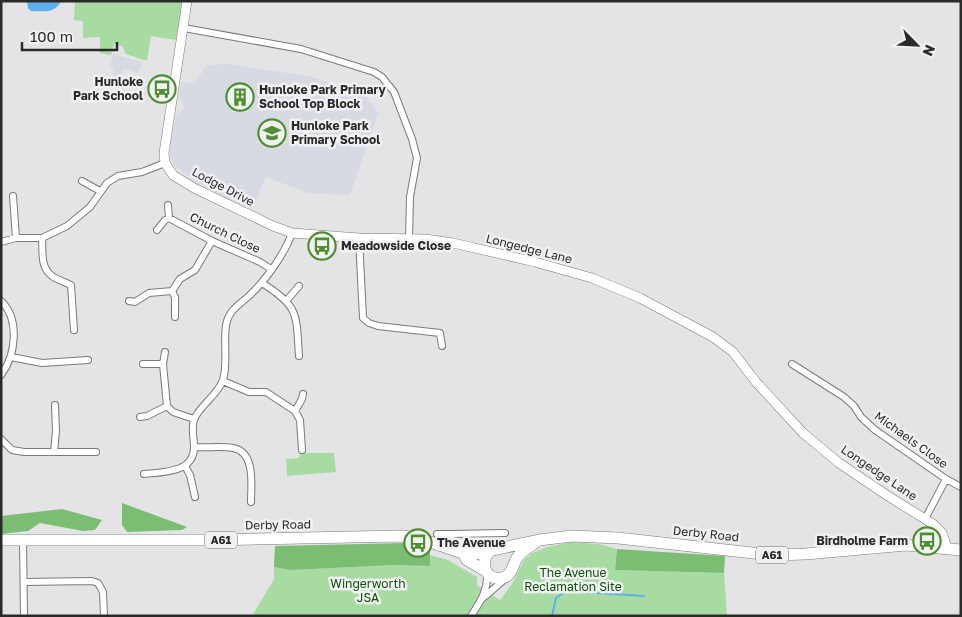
<svg xmlns="http://www.w3.org/2000/svg" width="962" height="617" viewBox="0 0 962 617" font-family="'Golos Text',sans-serif">
  <style>
    .built { fill: #d7d9e3 }
    .green { fill: #a8dba2 }
    .forest { fill: #7abd73 }
    .water { fill: #5caeee }
    .lines { fill: none; stroke-linecap: round; stroke-linejoin: round }
    .stream { stroke: #5caeee; stroke-width: 2 }
    .street-casing { stroke: #797a7c; stroke-width: 8 }
    .secondary-casing { stroke: #797a7c; stroke-width: 10 }
    .highway-casing { stroke: #797a7c; stroke-width: 12 }
    .street { stroke: #fff; stroke-width: 6 }
    .secondary { stroke: #fff; stroke-width: 9 }
    .highway { stroke: #fff; stroke-width: 11 }
    .labels { text-anchor: middle; stroke-width: 5; stroke-linejoin: round; paint-order: stroke }
    .shield { fill: #f1f1f4; stroke: #666667; stroke-width: 1 }
    .shield-label { font-size: 11px; font-weight: bold; fill: #2a2a2b }
    .poi-label { font-size: 12px; font-weight: bold; fill: #2a2a2b; stroke: #f1f1f4; text-anchor: start }
    .street-label { font-size: 12px; fill: #2a2a2b; stroke: #f1f1f4 }
    .park-label { font-size: 12px; fill: #0b5206; stroke: #f1f1f4 }
  </style>
  <rect width="100%" height="100%" fill="#e4e4e7"/>
  <!-- built -->
  <path class="built" d="M113,54l29,8 -3,11 -16,-4 -2,7 -8,-2 1,-7 -4,-1z
    M228,64l79,12 40,11 19,10 12,16 -28,82 -42,-2 -42,-16 -14,31 -17,-5 -42,-23 -18,-14 -4,-7 -1,-8 6,-35 9,-8 -6,-12 2,-14 13,2 13,-19z"/>
  <!-- green -->
  <path class="green" d="M75,1h108l-7,39 -25,-4 -4,25 -21,-7 -4,-8 -8,-2 -3,11 -11,-2v-16l-17,1v-17l-9,-1z
    M300,453h34l2,19 -49,4 -1,-17 13,-1z
    M571,542l27,2 19,5 -2,21 109,3 3,43h-475l22,-37v-12l16,3 105,-5 35,1v-11l18,5 29,17v8l23,15 12,-16 12,-24 8,-7 15,-6z"/>
  <!-- forest -->
  <path class="forest" d="M122,503l65,24 -5,3 -55,2 -5,-7z
    M62,509l40,11 -7,10 -12,1 -43,-8 -12,8 -27,3v-18z
    M405,543l25,9v14l-35,-1 -105,5 -16,-3 1,-21z
    M617,549l108,7 -1,17 -109,-3z"/>
  <!-- water -->
  <path class="water" d="M27,1h34c-6,13 -18,10 -30,10l-3,-3z"/>
  <g class="lines">
    <!-- stream -->
    <path class="stream" d="M552,616l4,-18 10,-7 78,5"/>
    <!-- street casing -->
    <g class="street-casing">
      <path id="street" d="M184,28l117,21 73,23 8,5 12,15 18,47 5,19 -7,39 -1,42
        M82,181l18,10
        M13,196l3,42
        M168,205l1,13
        M157,230l8,-10 4,-2 43,23 48,21 11,7
        M42,238c1,14 -2,29 10,38 6,4 13,6 19,9l3,45
        M359,238l4,80 6,5 9,3 62,7 2,13
        M1,242l15,-4h26l25,-12 23,-19 17,-24 11,-7 24,-4 23,-9
        M262,283c38,24 34,31 37,73
        M172,291l3,6v20
        M287,300l12,-14
        M1,301c19,18 15,54 0,74
        M129,301l6,1 14,-9 23,-2 8,-12 15,-9 17,-29
        M11,357l31,6 46,-3
        M163,364l2,-12
        M792,364l52,33 10,9 7,11 14,13 71,49 15,8
        M223,381l26,11h17l29,19
        M167,406l6,6 21,7
        M140,417l7,-1 20,-10 -4,-42h-20
        M1,439l11,11 12,2h72
        M194,447c13,1 27,-1 39,1 23,4 18,38 18,54
        M302,450l-2,-30 -5,-9 7,-12 1,-5
        M54,452l2,-21 -1,-26
        M185,466l5,9 5,22
        M144,474c19,-2 51,-1 50,-28 0,-8 -3,-18 0,-26 4,-13 24,-25 29,-40 6,-19 -2,-49 6,-64 4,-9 14,-14 21,-21 16,-15 35,-42 42,-62
        M925,519l21,-40
        M437,534h15
        M23,540l1,76
        M449,549l3,-15 53,-1
        M24,582l68,-1 6,2 5,9 1,24
        M483,598l22,-19
        M471,616c9,-14 17,-25 16,-42"/>
    </g>
    <!-- secondary casing -->
    <g class="secondary-casing">
      <path id="secondary" d="M187,1l-23,152 1,10 8,12 21,13 79,38 19,7 67,5 66,1 28,4 82,19 57,16 48,20 73,39 20,15 23,30 47,51 36,30 49,33 45,28 9,9 5,15"/>
    </g>
    <!-- highway casing -->
    <g class="highway-casing">
      <path id="highway" d="M1,540h210l191,-4 16,2 45,15 6,-1 12,2 12,-4 46,-10 33,-4 46,2 152,17 36,-1 100,-9 55,5
        M490,551c-10,10 -6,29 11,27 11,-1 11,-12 16,-20 4,-7 12,-11 18,-15
        M463,553l4,7 19,11"/>
    </g>
    <!-- street -->
    <use href="#street" class="street"/>
    <!-- secondary -->
    <use href="#secondary" class="secondary"/>
    <!-- highway -->
    <use href="#highway" class="highway"/>
  </g>
  <!-- icons -->
  <defs>
    <g id="bus-ring" transform="scale(1.4375)"><circle r="9.5" fill="#f1f1f4" stroke="#4f8e30" stroke-width="1.5"/><path d="M-5-6H5V4H4V6H2V4H-2V6H-4V4H-5ZM-3.5-4V0h7V-4ZM-3.5 1.2v1.5H-2V1.2ZM2 1.2v1.5H3.5V1.2Z" fill="#4f8e30"/></g>
    <g id="building-ring" transform="scale(1.4375)"><circle r="9.5" fill="#f1f1f4" stroke="#4f8e30" stroke-width="1.5"/><path d="M-4-6H4V6H1V3H-1V6H-4ZM-2.5-4.3h1.7v1.8h-1.7ZM.8-4.3h1.7v1.8H.8ZM-2.5-1h1.7V.8h-1.7ZM.8-1h1.7V.8H.8Z" fill="#4f8e30"/></g>
    <g id="school-ring" transform="scale(1.4375)"><circle r="9.5" fill="#f1f1f4" stroke="#4f8e30" stroke-width="1.5"/><path d="M0-5L7-2L0 1L-7-2ZM-4 1L0 2.5L4 1V4Q0 6-4 4Z" fill="#4f8e30"/></g>
  </defs>
  <g fill-rule="evenodd">
    <use href="#bus-ring" x="162" y="89"/>
    <use href="#building-ring" x="240" y="97"/>
    <use href="#school-ring" x="272" y="133"/>
    <use href="#bus-ring" x="322" y="246"/>
    <use href="#bus-ring" x="927" y="541"/>
    <use href="#bus-ring" x="418" y="543"/>
  </g>
  <g class="labels">
    <!-- shield labels -->
    <g class="shield">
      <rect x="205" y="531.5" width="32" height="17" rx="4"/>
      <rect x="756" y="546.5" width="32" height="17" rx="4"/>
    </g>
    <g class="shield-label">
      <text x="221" y="544">A61</text>
      <text x="772" y="559">A61</text>
    </g>
    <!-- poi labels -->
    <g class="poi-label">
      <text x="143" y="86" text-anchor="end">Hunloke<tspan x="143" dy="14">Park School</tspan></text>
      <text x="259" y="94">Hunloke Park Primary<tspan x="259" dy="14">School Top Block</tspan></text>
      <text x="291" y="130">Hunloke Park<tspan x="291" dy="14">Primary School</tspan></text>
      <text x="341" y="250">Meadowside Close</text>
      <text x="908" y="545" text-anchor="end">Birdholme Farm</text>
      <text x="437" y="547">The Avenue</text>
    </g>
    <!-- street labels -->
    <g class="street-label">
      <text transform="translate(223 187) rotate(28)" y="4">Lodge Drive</text>
      <text transform="translate(225 233) rotate(26)" y="4">Church Close</text>
      <text transform="translate(529 249) rotate(14)" y="4">Longedge Lane</text>
      <text transform="translate(911 440) rotate(36)" y="4">Michaels Close</text>
      <text transform="translate(879 473) rotate(34)" y="4">Longedge Lane</text>
      <text transform="translate(278 525) rotate(-1)" y="4">Derby Road</text>
      <text transform="translate(706 534) rotate(6)" y="4">Derby Road</text>
    </g>
    <!-- park labels -->
    <g class="park-label">
      <text x="573" y="577">The Avenue<tspan x="573" dy="14">Reclamation Site</tspan></text>
      <text x="368" y="588">Wingerworth<tspan x="368" dy="14">JSA</tspan></text>
    </g>
  </g>
  <!-- border -->
  <rect width="962" height="617" fill="none" stroke="#2a2a2b" stroke-width="5"/>
  <!-- north arrow -->
  <g transform="translate(917 45) rotate(114)" stroke="#f1f1f4" stroke-width="4" paint-order="stroke">
  <path d="M0-4L9 19L0 12L-9 19Z" fill="#2a2a2b"/>
  <text y="-8" font-size="14" font-weight="bold" text-anchor="middle" fill="#2a2a2b">N</text>
  </g>
  <!-- scale -->
  <path d="M22 42v8h95v-8" fill="none" stroke="#2a2a2b" stroke-width="2.5"/>
  <text x="30" y="42" font-size="15" fill="#2a2a2b" stroke="#f1f1f4" stroke-width="4" paint-order="stroke">100 m</text>
</svg>
